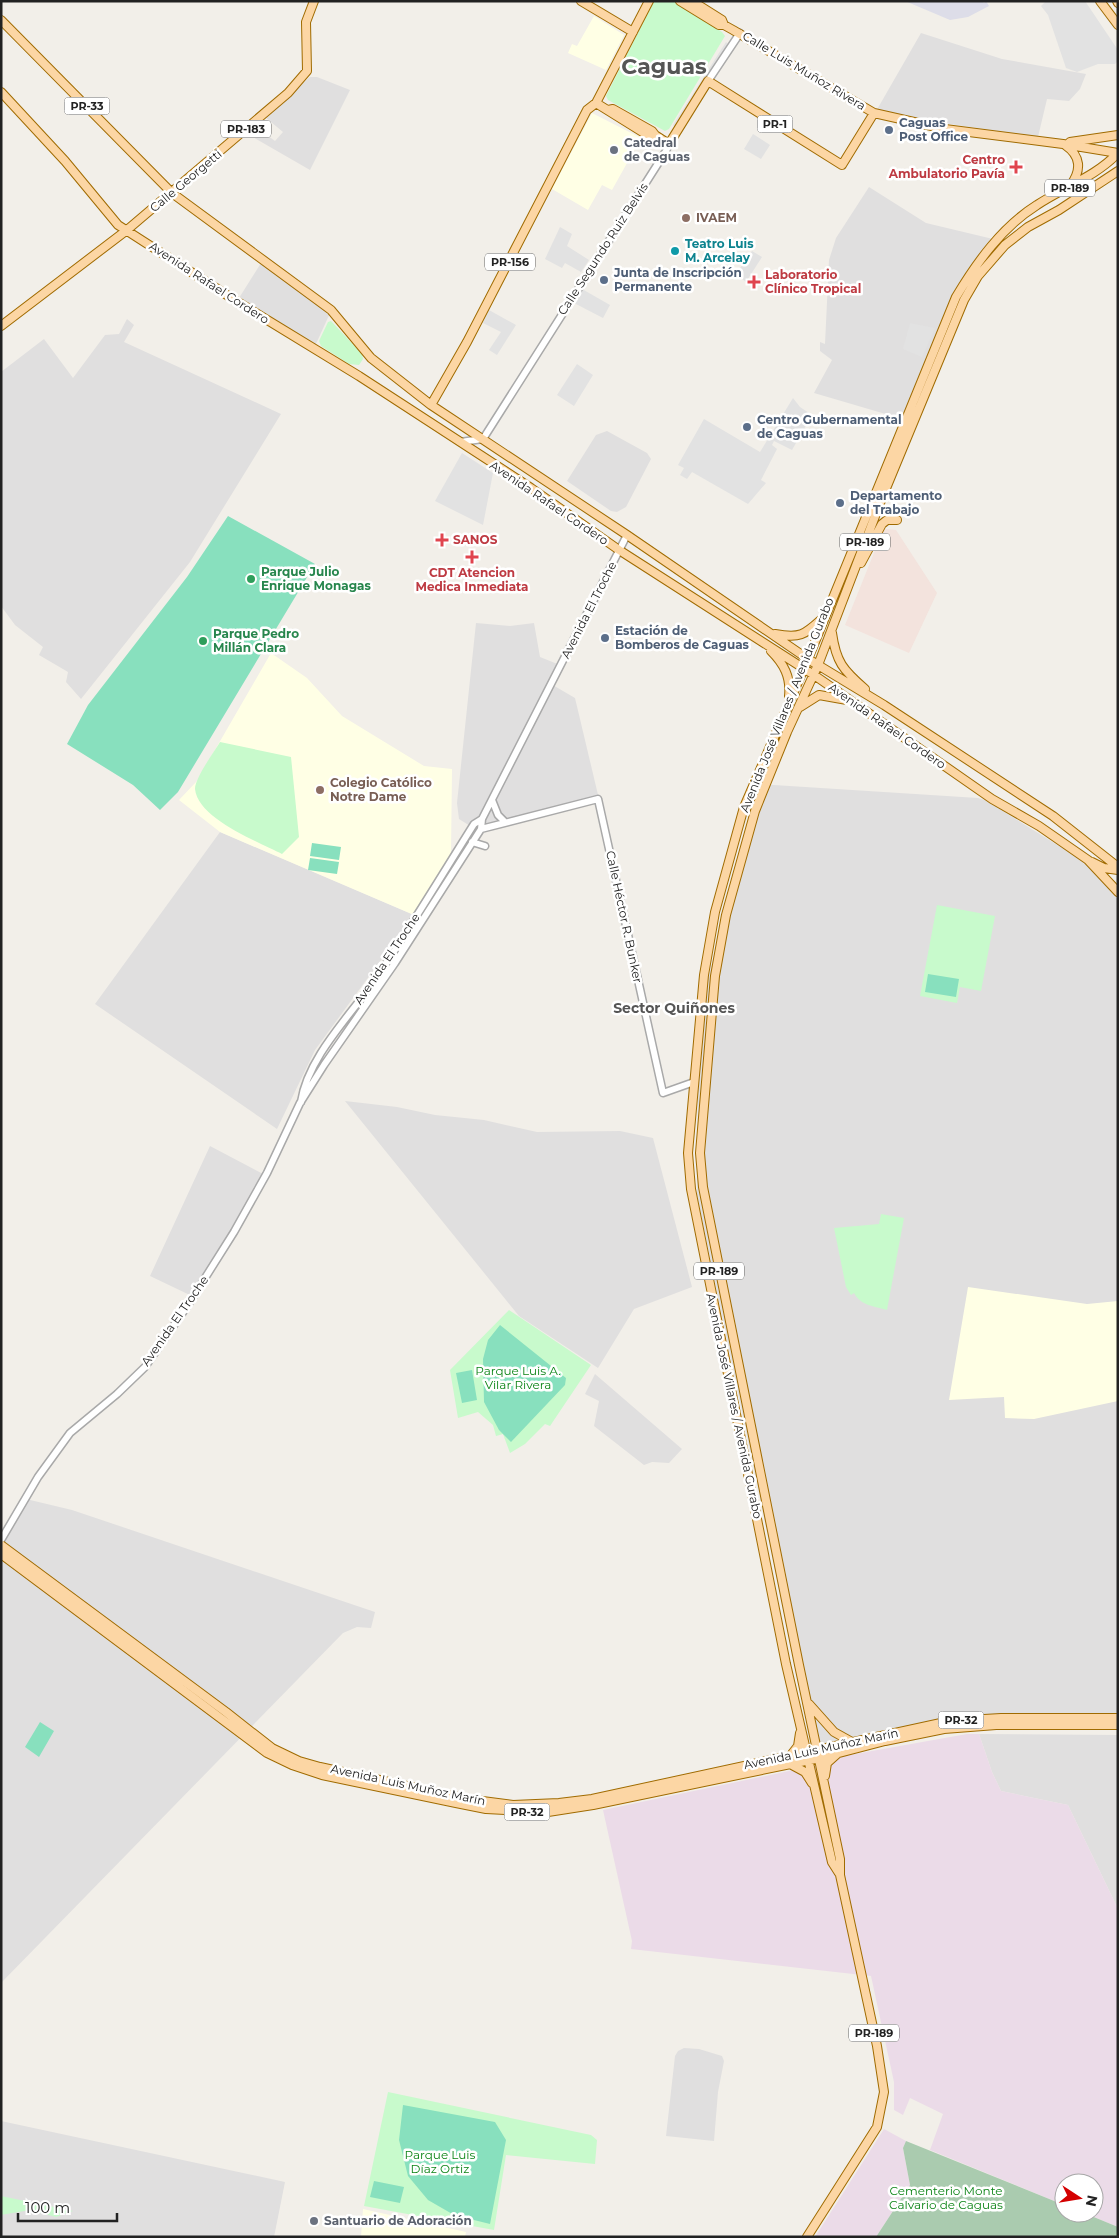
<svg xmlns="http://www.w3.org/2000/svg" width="1119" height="2238" viewBox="0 0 1119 2238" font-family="Montserrat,sans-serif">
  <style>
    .residential { fill: #e0dfdf }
    .industrial { fill: #ebdbe8 }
    .education { fill: #ffffe5 }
    .military { fill: #f3e3dd }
    .cemetery { fill: #aacbaf }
    .park { fill: #c8facc }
    .pitch { fill: #88e0be }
    .parking { fill: #e2e2e2 }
    .plaza { fill: #dddde8 }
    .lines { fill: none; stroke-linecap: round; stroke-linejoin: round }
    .minor-casing { stroke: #a9a9a9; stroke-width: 9 }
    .major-casing { stroke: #a06b00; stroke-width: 10 }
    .minor { stroke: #fff; stroke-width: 6 }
    .major { stroke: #fcd6a4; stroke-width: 8 }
    .service-dot { fill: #5c6f8a; stroke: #fff; stroke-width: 2 }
    .worship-dot { fill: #6b7280; stroke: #fff; stroke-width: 2 }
    .health-dot { fill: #e0444e; stroke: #fff; stroke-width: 2 }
    .education-dot { fill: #8d6e63; stroke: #fff; stroke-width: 2 }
    .culture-dot { fill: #0f9aa8; stroke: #fff; stroke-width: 2 }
    .leisure-dot { fill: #2e9e5b; stroke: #fff; stroke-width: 2 }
    .labels { text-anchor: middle; stroke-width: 5; stroke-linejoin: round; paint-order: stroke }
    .shield { fill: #fff; stroke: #646464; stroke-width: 1 }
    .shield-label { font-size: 11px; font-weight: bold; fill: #222 }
    .street-label { font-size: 12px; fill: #222; stroke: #fff }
    .service-label { font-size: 12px; font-weight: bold; fill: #4e5e75; stroke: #fff; text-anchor: start }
    .worship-label { font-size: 12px; font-weight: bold; fill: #5b616d; stroke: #fff; text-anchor: start }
    .health-label { font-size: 12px; font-weight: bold; fill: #be3a42; stroke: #fff; text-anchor: start }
    .education-label { font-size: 12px; font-weight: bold; fill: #785e54; stroke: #fff; text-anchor: start }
    .culture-label { font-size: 12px; font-weight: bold; fill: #0d838f; stroke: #fff; text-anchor: start }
    .leisure-label { font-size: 12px; font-weight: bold; fill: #27864d; stroke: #fff; text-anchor: start }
    .park-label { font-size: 12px; fill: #0c8416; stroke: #fff }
    .neighbourhood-label { font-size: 14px; font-weight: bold; fill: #555; stroke: #fff }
    .town-label { font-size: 22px; font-weight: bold; fill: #555; stroke: #fff }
  </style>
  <rect width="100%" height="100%" fill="#f2efe9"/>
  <!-- residential -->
  <path class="residential" d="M921,33l81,26 84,15 -6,15 -11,12 -22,-2 -9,38 -163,-24z
    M310,77h7l33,13 -40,80 -64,-37 9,-7 20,15 8,-9 -18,-15z
    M869,187l57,36 67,16 5,3 -42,59 -50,119 -92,-27 18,-33 -12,-9v-9l5,2 4,-84 7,-22z
    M261,263l70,48 -16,35 -76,-48z
    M127,319l7,6 -10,17 157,72 -91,148 -109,137 -15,-17 2,-10 -29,-17 4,-8 -28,-22 -14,-19v-234l43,-33 29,39 32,-43 14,-1z
    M607,431l40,22 4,6 -25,48 -9,5 -6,-1 -44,-30 29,-46z
    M476,623l34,3 24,-3 6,34 20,8 -9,19 24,14 24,101 -124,30 -16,-10 -2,-16z
    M757,784l221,14 7,2 98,61 35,38v820l-206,12 -99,23 -116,-559 1,-115 8,-93z
    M220,832l194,83 -99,135 -38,79 -182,-125z
    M345,1101l52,6 38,8 49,5 53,12 83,-1 33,7 39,149 -58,22 -36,59 -79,-52z
    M210,1146l55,29 -71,122 -44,-21z
    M595,1374l87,75 -13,14 -17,-1 -8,3 -50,-39 5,-25 -14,-7z
    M26,1499l46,11 303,102 -4,16 -14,-1 -14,6 -342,350v-421l9,-6 -9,-15z
    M979,1734l139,1v174l-50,-104 -67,-14 -9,-19z
    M684,2048l15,1 23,7 2,5 -6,31 -4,49 -48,-5 9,-80 3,-5z
    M1,2121l284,61 -11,55h-273z"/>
  <!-- industrial -->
  <path class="industrial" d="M967,1734h12l13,38 9,19 67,14 50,104v318l-34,-14h10v-30h-30v22l-134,-55 13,-36 -33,-16 -7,17 -9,-5v-28l-23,-106 -240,-27 1,-8 -29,-131 186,-39 55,-15z
    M884,2129l22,12 -3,7 7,37 -34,52h-61z"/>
  <!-- education -->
  <path class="education" d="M594,16l30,19 -18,35 -38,-17 4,-9 5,2z
    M592,113l49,25 -29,52 -10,-5 -14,25 -36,-21z
    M271,653l36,25 35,38 82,50 28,3 -1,84 -37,62 -194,-83 -41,-32 18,-19z
    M968,1287l119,17 31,-3v100l-84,18 -29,-1 -1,-21 -55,3z
    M363,2209l103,23 -1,5h-104z"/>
  <!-- military -->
  <path class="military" d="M886,529l10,1 41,63 -28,60 -64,-28 37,-92z"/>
  <!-- cemetery -->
  <path class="cemetery" d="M906,2141l158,64v8h20l34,14v10h-242l34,-52 -7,-37z"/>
  <!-- park -->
  <path class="park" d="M654,1h20l48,31 3,4 -56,93 -4,2 -57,-31 -2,-4z
    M331,321l31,33 1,5 -4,6 -10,-1 -28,-18 -2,-5 9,-19z
    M220,742l71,15 8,80 -17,17c-23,-12 -84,-35 -87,-65 0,-11 19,-37 25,-47z
    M937,905l58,11 -14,75 -21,-4 -3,16 -37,-7z
    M881,1214l23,4 -17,92c-13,-4 -26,-4 -33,-17l-3,2 -5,-8 -12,-59 45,-4z
    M509,1310l82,55 -41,61 -5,-2 -20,20 -15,9 -7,-19 -7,2 -3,-11 -15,-13 -20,6 -8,-48z
    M388,2092l203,43 6,5 -2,24 -89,-9 -12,75 -130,-24z
    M1,2196l72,15 -17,6 -26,-7 -29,5z"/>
  <!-- pitch -->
  <path class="pitch" d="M228,516l87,48 -137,228 -18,18 -27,-25 -66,-41 21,-39 99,-128z
    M312,843l29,4 -2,13 -29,-4z
    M310,858l29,4 -2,12 -29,-4z
    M928,974l31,5 -3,18 -31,-5z
    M500,1325l66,53 -1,7 -54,57 -12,-12 -15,-28 -1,-43 5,-19z
    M472,1370l5,30 -15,3 -6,-30z
    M40,1722l14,9 -15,26 -14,-10z
    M403,2105l92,17 11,18 -16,84 -36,-9 -26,-15 -20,-24 -9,-36z
    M374,2181l30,6 -4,16 -30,-6z"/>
  <!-- parking -->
  <path class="parking" d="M1046,1h39l33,49v11l-3,3h-17l-21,8 -11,-4 -18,-53 -7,-9z
    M726,42l2,2 -53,83 -2,-2z
    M753,134l17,11 -9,14 -17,-10z
    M560,227l12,7 -5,12 22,14 -8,12 -16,-9 -3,5 -17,-9z
    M752,251l10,6 -16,25 -10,-8z
    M582,289l28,16 -7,13 -29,-15z
    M489,310l27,15 -19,30 -8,-5 12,-18 -18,-9z
    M910,323l25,5 -13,29 -19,-8z
    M577,364l16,11 -19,31 -17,-11z
    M793,398l7,9 12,8 -20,35 -18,-9 -2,4 5,4 -16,31 5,3 -18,21 -56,-32 -5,7 -7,-4 4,-7 -6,-3 26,-46 56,33z
    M462,453l31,20 -10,52 -48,-24z"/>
  <!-- plaza -->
  <path class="plaza" d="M905,1h77l2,2 2,-2 3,5 -21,11 -18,3z"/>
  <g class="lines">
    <!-- minor casing -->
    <g class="minor-casing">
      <path id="minor" d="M708,81l32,-48
        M460,442l23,-3 183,-288 3,-7
        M492,800l6,15 7,7
        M481,829l117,-30 65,294 31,-11
        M472,842l13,4
        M301,1102c7,-46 51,-88 77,-126 33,-50 64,-101 96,-152l8,-5
        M1,1540l37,-63 32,-44 47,-39 28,-27 43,-62 46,-73 33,-59 33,-70 24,-38 71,-102 86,-134 1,-10 145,-284"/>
    </g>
    <!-- major casing -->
    <g class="major-casing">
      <path id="major" d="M581,1l52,31
        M680,1l39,24h5
        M692,1l30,19 2,5 9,5 141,83 71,16 118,15 55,9
        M1100,1l18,24
        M1117,1l1,2
        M1,20l171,173 159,117 40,48 60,47 196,130 181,124 76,46 169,111 65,51
        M1,92l64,69 53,64 115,74 126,77 172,112 88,62 195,125 178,124 47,27 49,34 30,32
        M596,103l53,33 6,-1
        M608,110l5,-1 39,22 3,4 14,9 39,-63 134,84 32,-52
        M1070,142l48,-7
        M1065,145c16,11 17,25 5,41
        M1,326l126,-96 161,-137 19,-22 -1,-49 8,-21
        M431,405l36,-63 120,-232 9,-7 53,-102
        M861,563l21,-39 5,-4h10
        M832,633c4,29 11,37 33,56
        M775,634c27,5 30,0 49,-17
        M771,651c13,13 20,26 18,45
        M800,707l19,-12 28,5
        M1092,862l12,6 14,2
        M1,1545l225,167 46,36 27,13 21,6 147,32 46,6 46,-2 33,-4 358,-78 51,-3h117
        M1,1554l266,199 25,12 30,10 134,28 30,6 62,3 45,-7 227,-47 65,-17 59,-12 52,-4h122
        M809,1704l25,28 18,10
        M791,1755l7,-9 2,-13
        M792,1765l13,7 7,11
        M825,1776l2,-13 10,-9
        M839,1873l-7,-11 -46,-198 -95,-475 -3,-36 16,-178 11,-63 29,-105 64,-148 148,-362c21,-35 46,-70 81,-92 27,-18 58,-28 81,-52
        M807,2237l70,-110 7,-35 -7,-46 -37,-171v-16l-41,-194 -96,-478 -3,-34 15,-177 11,-61 29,-104 32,-79 31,-67 64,-167 82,-198 14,-24 27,-31 23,-18 31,-17 59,-39"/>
    </g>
    <!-- minor -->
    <use href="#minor" class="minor"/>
    <!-- major -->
    <use href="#major" class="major"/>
  </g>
  <!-- markers -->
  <g class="service-dot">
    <circle cx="889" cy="130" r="5"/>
    <circle cx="604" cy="280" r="5"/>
    <circle cx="747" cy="427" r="5"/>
    <circle cx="840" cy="503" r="5"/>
    <circle cx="605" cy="638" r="5"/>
  </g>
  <g class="worship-dot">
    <circle cx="614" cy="150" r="5"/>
    <circle cx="314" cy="2221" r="5"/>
  </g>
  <g class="health-dot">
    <path d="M1013.5 159.5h5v5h5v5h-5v5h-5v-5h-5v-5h5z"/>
    <path d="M751.5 274.5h5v5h5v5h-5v5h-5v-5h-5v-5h5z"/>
    <path d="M439.5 532.5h5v5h5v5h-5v5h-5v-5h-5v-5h5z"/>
    <path d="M469.5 549.5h5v5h5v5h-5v5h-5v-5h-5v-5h5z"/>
  </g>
  <g class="education-dot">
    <circle cx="686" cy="218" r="5"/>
    <circle cx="320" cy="790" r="5"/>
  </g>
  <circle class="culture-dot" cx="675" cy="251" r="5"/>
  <g class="leisure-dot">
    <circle cx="251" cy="579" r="5"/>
    <circle cx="203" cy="641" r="5"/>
  </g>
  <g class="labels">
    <!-- shield labels -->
    <g class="shield">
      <rect x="64.5" y="97.5" width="45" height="17" rx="4"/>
      <rect x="757.5" y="115.5" width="35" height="17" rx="4"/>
      <rect x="221" y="120.5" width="50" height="17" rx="4"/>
      <rect x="1045" y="179.5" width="50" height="17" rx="4"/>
      <rect x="485" y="253.5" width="50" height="17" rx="4"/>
      <rect x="840" y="533.5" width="50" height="17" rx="4"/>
      <rect x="694" y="1262.5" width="50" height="17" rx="4"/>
      <rect x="938.5" y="1711.5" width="45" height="17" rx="4"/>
      <rect x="504.5" y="1803.5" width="45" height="17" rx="4"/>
      <rect x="849" y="2024.5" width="50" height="17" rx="4"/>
    </g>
    <g class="shield-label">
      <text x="87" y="110">PR-33</text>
      <text x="775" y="128">PR-1</text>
      <text x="246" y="133">PR-183</text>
      <text x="1070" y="192">PR-189</text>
      <text x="510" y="266">PR-156</text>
      <text x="865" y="546">PR-189</text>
      <text x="719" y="1275">PR-189</text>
      <text x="961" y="1724">PR-32</text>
      <text x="527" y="1816">PR-32</text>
      <text x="874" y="2037">PR-189</text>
    </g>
    <!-- street labels -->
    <g class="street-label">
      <text transform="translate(804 71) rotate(31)" y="4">Calle Luis Muñoz Rivera</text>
      <text transform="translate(186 181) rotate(-40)" y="4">Calle Georgetti</text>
      <text transform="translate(603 249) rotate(-57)" y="4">Calle Segundo Ruiz Belvis</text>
      <text transform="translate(209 283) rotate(33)" y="4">Avenida Rafael Cordero</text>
      <text transform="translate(549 503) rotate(34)" y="4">Avenida Rafael Cordero</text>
      <text transform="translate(589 610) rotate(-63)" y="4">Avenida El Troche</text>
      <text transform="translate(787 705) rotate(-68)" y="4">Avenida José Villares / Avenida Gurabo</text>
      <text transform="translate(887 726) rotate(35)" y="4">Avenida Rafael Cordero</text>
      <text transform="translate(624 917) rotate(78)" y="4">Calle Héctor R. Bunker</text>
      <text transform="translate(387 959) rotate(-56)" y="4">Avenida El Troche</text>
      <text transform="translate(175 1321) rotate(-55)" y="4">Avenida El Troche</text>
      <text transform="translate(734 1406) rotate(78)" y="4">Avenida José Villares / Avenida Gurabo</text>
      <text transform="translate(821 1749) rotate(-12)" y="4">Avenida Luis Muñoz Marín</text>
      <text transform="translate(408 1785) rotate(12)" y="4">Avenida Luis Muñoz Marín</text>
    </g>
    <!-- service labels -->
    <g class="service-label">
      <text x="899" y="127">Caguas<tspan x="899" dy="14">Post Office</tspan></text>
      <text x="614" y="277">Junta de Inscripción<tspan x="614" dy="14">Permanente</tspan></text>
      <text x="757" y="424">Centro Gubernamental<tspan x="757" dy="14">de Caguas</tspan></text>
      <text x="850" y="500">Departamento<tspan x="850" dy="14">del Trabajo</tspan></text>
      <text x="615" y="635">Estación de<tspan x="615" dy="14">Bomberos de Caguas</tspan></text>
    </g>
    <!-- worship labels -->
    <g class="worship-label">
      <text x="624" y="147">Catedral<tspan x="624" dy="14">de Caguas</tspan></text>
      <text x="324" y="2225">Santuario de Adoración</text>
    </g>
    <!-- health labels -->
    <g class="health-label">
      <text x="1005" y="164" text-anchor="end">Centro<tspan x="1005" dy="14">Ambulatorio Pavía</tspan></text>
      <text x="765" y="279">Laboratorio<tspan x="765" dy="14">Clínico Tropical</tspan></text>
      <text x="453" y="544">SANOS</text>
      <text x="472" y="577" text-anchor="middle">CDT Atencion<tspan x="472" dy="14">Medica Inmediata</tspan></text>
    </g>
    <!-- education labels -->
    <g class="education-label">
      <text x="696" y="222">IVAEM</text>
      <text x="330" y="787">Colegio Católico<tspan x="330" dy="14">Notre Dame</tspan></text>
    </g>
    <!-- culture labels -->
    <g class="culture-label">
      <text x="685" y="248">Teatro Luis<tspan x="685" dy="14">M. Arcelay</tspan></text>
    </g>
    <!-- leisure labels -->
    <g class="leisure-label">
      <text x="261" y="576">Parque Julio<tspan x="261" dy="14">Enrique Monagas</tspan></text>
      <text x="213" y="638">Parque Pedro<tspan x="213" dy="14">Millán Clara</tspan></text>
    </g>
    <!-- park labels -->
    <g class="park-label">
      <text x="518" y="1375">Parque Luis A.<tspan x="518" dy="14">Vilar Rivera</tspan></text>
      <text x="440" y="2159">Parque Luis<tspan x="440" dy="14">Díaz Ortiz</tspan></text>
      <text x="946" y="2195">Cementerio Monte<tspan x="946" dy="14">Calvario de Caguas</tspan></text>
    </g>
    <!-- neighbourhood labels -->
    <g class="neighbourhood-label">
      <text x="674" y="1013">Sector Quiñones</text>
    </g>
    <!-- town labels -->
    <g class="town-label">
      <text x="664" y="74">Caguas</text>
    </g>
  </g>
  <!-- border -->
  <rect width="1119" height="2238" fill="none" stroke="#222222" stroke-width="5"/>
  <!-- north arrow -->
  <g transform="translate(1079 2198) rotate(102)"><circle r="24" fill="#ffffff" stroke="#a7a7a7"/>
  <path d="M0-4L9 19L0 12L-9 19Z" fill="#d40000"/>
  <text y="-8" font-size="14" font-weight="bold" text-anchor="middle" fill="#222222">N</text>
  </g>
  <!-- scale -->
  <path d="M18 2213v8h99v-8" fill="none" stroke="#222222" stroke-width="2.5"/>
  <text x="25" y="2213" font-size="15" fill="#222222" stroke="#ffffff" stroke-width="4" paint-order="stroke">100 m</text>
</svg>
